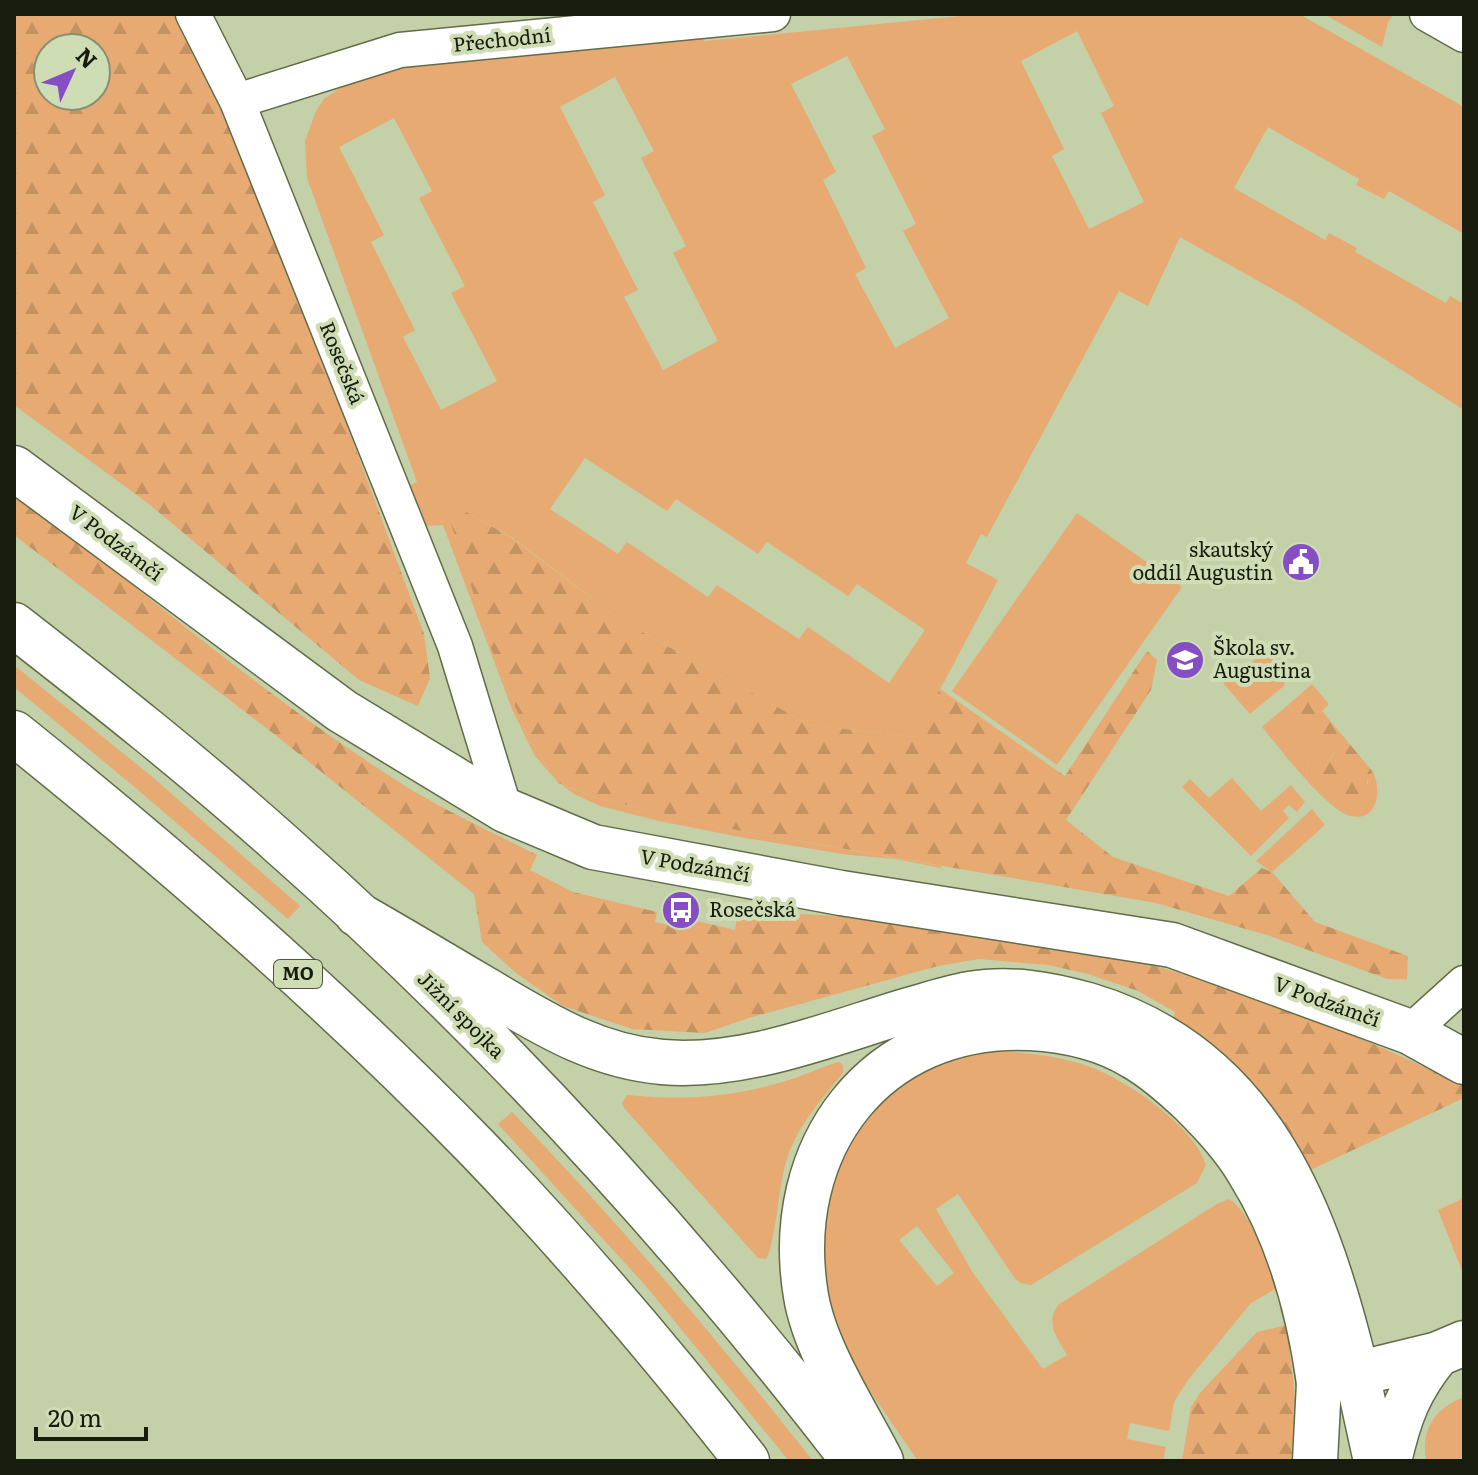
<svg xmlns="http://www.w3.org/2000/svg" width="1478" height="1475" viewBox="0 0 1478 1475" font-family="Literata,serif">
  <style>
    .grass { fill: #e7aa73; fill-rule: evenodd }
    .forest { fill: url(#forest-firs); fill-rule: evenodd }
    .lines { fill: none; stroke-linecap: round; stroke-linejoin: round }
    .street-casing { stroke: #616c49; stroke-width: 37 }
    .secondary-casing { stroke: #616c49; stroke-width: 47 }
    .highway-casing { stroke: #616c49; stroke-width: 47 }
    .street { stroke: #fff; stroke-width: 34 }
    .secondary { stroke: #fff; stroke-width: 44 }
    .highway { stroke: #fff; stroke-width: 44 }
    .labels { text-anchor: middle; stroke-width: 8; stroke-linejoin: round; paint-order: stroke }
    .shield { fill: #cfddb5; stroke: #4f5640; stroke-width: 2 }
    .shield-label { font-size: 18px; font-weight: bold; fill: #181c0e }
    .street-label { font-size: 20px; fill: #181c0e; stroke: #cfddb5 }
    .poi-label { font-size: 20px; fill: #181c0e; stroke: #cfddb5; text-anchor: start }
  </style>
  <defs>
    <pattern id="forest-firs" width="22" height="20" patternUnits="userSpaceOnUse" patternTransform="scale(2)"><rect width="22" height="20" fill="#e7aa73"/><path d="M5 1l3.5 6h-7zM16 11l3.5 6h-7z" fill="#c59262"/></pattern>
  </defs>
  <rect width="100%" height="100%" fill="#c3d0a8"/>
  <!-- grass -->
  <path class="grass" d="M981,14h318l165,93v127l-75,-43 -5,8 -28,-14 3,-6 -91,-52 -34,61 91,52 4,-7 28,15 -2,4 91,51 4,-7 14,8v106l-172,-110 -112,-63 -32,69 -29,-15 -132,246 -6,-3 -15,29 32,17 -83,157 -105,-12 -188,-104 -109,-83 -69,-38 49,154 34,81 29,45 -21,-24 -23,-47 -69,-184 -20,1 -15,-40 9,-4 -110,-304 -2,-37 11,-30 8,-12 35,-24 69,-12 266,-31 11,9zM1077,31l37,75 -13,7 43,89 -55,27 -37,-73 12,-7 -43,-88zM847,56l38,73 -13,7 44,88 -13,7 46,87 -54,30 -40,-74 11,-6 -43,-88 13,-8 -45,-88zM615,77l39,74 -13,7 45,88 -13,7 45,88 -55,29 -39,-73 14,-7 -45,-88 12,-7 -45,-88zM394,118l38,73 -13,7 46,88 -14,7 46,88 -56,29 -38,-73 12,-7 -44,-88 13,-7 -45,-88zM585,458l82,53 9,-12 82,55 9,-12 81,54 9,-12 68,46 -36,53 -81,-56 -9,12 -82,-54 -9,12 -81,-55 -9,12 -68,-45z
    M1324,14h70l-6,8 -6,25z
    M1077,513l105,74 -125,178 -105,-74z
    M1264,650l17,19 4,16 -35,29 -27,-31 17,-8z
    M14,665l136,110 150,131 -12,13 -151,-130 -123,-102z
    M1288,705l33,41 14,6 -8,10 -19,-1 -2,16 8,4 54,3 -1,-7 6,-5c9,18 5,50 -22,44 -24,-5 -72,-69 -89,-89z
    M1232,778l29,33 30,-26 14,17 -8,10 -8,-7 -6,6 6,7 -38,38 -69,-69 8,-8 19,19z
    M562,785l35,13 139,32 205,36v2l-45,-9 -47,-4 -104,-17 -86,-17 -59,-15 -26,-12z
    M1312,809l13,16 -53,47 -16,-11z
    M998,1051c32,2 62,5 92,16 37,13 105,60 116,98l-9,18 -166,102 -11,-2 -6,-6 -56,-83 -22,15 37,64 70,96 24,-14c-10,-18 -22,-31 -9,-50l159,-101 12,-5c23,15 40,63 48,89l-26,15 -63,77 -14,22 -5,29 -39,-8 -3,16 39,8 -3,14h-245l-72,-105 -15,-35 -13,-74 17,-77 19,-36 22,-28 35,-29 40,-19zM917,1226l37,47 -17,13 -38,-46z
    M839,1062l4,3v8c-23,28 -47,55 -57,89 -7,21 -11,85 -20,97l-8,-1 -134,-150 -2,-5 5,-8c57,6 110,2 165,-16 16,-5 31,-13 47,-17z
    M512,1112c107,111 206,228 301,349h-24l-144,-176 -147,-161z
    M1464,1198v78l-26,-66z
    M1464,1397v64h-38c-5,-32 8,-52 38,-64z"/>
  <!-- forest -->
  <path class="forest" d="M14,14h168l47,91 195,529 6,44 -12,28 -59,-26 -210,-176 -135,-99zM48,48h48v48h-48z
    M14,490c127,100 251,207 388,294 43,27 90,48 135,71l-7,15 43,22 84,20 -2,10 32,7 2,-10 46,11 3,-19c65,4 130,5 194,12 186,19 365,81 532,163v12l-160,75 -134,-141 5,-20 -37,-21 -50,-17 -40,-9 -69,-6 -41,7 -189,52 -44,15 -73,-4 -69,-23 -47,-33 -34,-31 -8,-48 -200,-160 -260,-199z
    M443,499l69,39 110,83 188,104 105,12 25,-48 125,87 82,-125 10,9 -6,30 -85,130 47,37 116,39 33,-28 10,4 43,50 93,34 -1,23h-20l-117,-43 -114,-33 -420,-73 -139,-32 -39,-15 -31,-48 -34,-81z
    M1312,684l17,20 -7,7 51,61 -6,5c1,14 -2,23 -15,29l-12,-4 -34,-25 2,-16 4,-4 15,5 8,-9 -14,-7 -33,-41z
    M1287,1325l9,82 -2,54h-112l9,-54 9,-14 57,-61z"/>
  <g class="lines">
    <!-- street casing -->
    <g class="street-casing">
      <path id="street" d="M193,14l44,87 218,545 50,164
        M1427,14l37,21
        M237,101l163,-51 373,-36
        M1410,1032l54,-49"/>
    </g>
    <!-- secondary casing -->
    <g class="secondary-casing">
      <path id="secondary" d="M14,468l328,243 163,99 88,37 248,46 331,52 238,87 54,30
        M1357,1374l19,87
        M1315,1461l4,-78 119,-29 26,-11
        M1389,1461c10,-44 20,-72 49,-107"/>
    </g>
    <!-- highway casing -->
    <g class="highway-casing">
      <path id="highway" d="M14,625c90,70 180,141 266,218 211,186 402,395 574,618
        M14,733c162,130 319,267 464,416 95,99 184,204 269,312
        M357,914c42,24 84,49 126,74 58,34 110,68 179,74 80,7 165,-27 240,-50 22,-6 45,-14 68,-18 40,-7 79,0 118,11 175,52 230,210 269,369
        M881,1461c-25,-49 -66,-111 -75,-165 -25,-148 69,-275 224,-268 36,2 73,10 104,29 21,12 40,29 57,45 21,21 43,44 58,70 39,62 60,139 70,211"/>
    </g>
    <!-- street -->
    <use href="#street" class="street"/>
    <!-- secondary -->
    <use href="#secondary" class="secondary"/>
    <!-- highway -->
    <use href="#highway" class="highway"/>
  </g>
  <!-- icons -->
  <defs>
    <g id="civic-disc" transform="scale(2)"><circle r="9.5" fill="#864ec5" stroke="#cfddb5"/><path d="M-.6-6.5H3V-4.5H.6V-3L4-1V1h2V6H-6V1h2V-1L-.6-3ZM-1.2 2.5V6h2.4V2.5Z" fill="#fff"/></g>
    <g id="school-disc" transform="scale(2)"><circle r="9.5" fill="#864ec5" stroke="#cfddb5"/><path d="M0-5L7-2L0 1L-7-2ZM-4 1L0 2.5L4 1V4Q0 6-4 4Z" fill="#fff"/></g>
    <g id="bus-disc" transform="scale(2)"><circle r="9.5" fill="#864ec5" stroke="#cfddb5"/><path d="M-5-6H5V4H4V6H2V4H-2V6H-4V4H-5ZM-3.5-4V0h7V-4ZM-3.5 1.2v1.5H-2V1.2ZM2 1.2v1.5H3.5V1.2Z" fill="#fff"/></g>
  </defs>
  <g fill-rule="evenodd">
    <use href="#civic-disc" x="1301" y="562"/>
    <use href="#school-disc" x="1185" y="660"/>
    <use href="#bus-disc" x="681" y="910"/>
  </g>
  <g class="labels">
    <!-- shield labels -->
    <rect class="shield" x="274" y="960" width="48" height="28" rx="6"/>
    <g class="shield-label">
      <text x="298" y="980">MO</text>
    </g>
    <!-- street labels -->
    <g class="street-label">
      <text transform="translate(502 40) rotate(-6)" y="7">Přechodní</text>
      <text transform="translate(342 363) rotate(68)" y="7">Rosečská</text>
      <text transform="translate(116 543) rotate(37)" y="7">V Podzámčí</text>
      <text transform="translate(695 866) rotate(10)" y="7">V Podzámčí</text>
      <text transform="translate(1327 1002) rotate(20)" y="7">V Podzámčí</text>
      <text transform="translate(461 1015) rotate(45)" y="7">Jižní spojka</text>
    </g>
    <!-- poi labels -->
    <g class="poi-label">
      <text x="1273" y="557" text-anchor="end">skautský<tspan x="1273" dy="23">oddíl Augustin</tspan></text>
      <text x="1213" y="655">Škola sv.<tspan x="1213" dy="23">Augustina</tspan></text>
      <text x="709" y="917">Rosečská</text>
    </g>
  </g>
  <!-- border -->
  <rect width="1478" height="1475" fill="none" stroke="#181c0e" stroke-width="32"/>
  <!-- north arrow -->
  <g transform="translate(72 72) rotate(46)"><circle r="38" fill="#cfddb5" stroke="#869072" stroke-width="2"/>
  <path d="M0-6L14 30L0 20L-14 30Z" fill="#864ec5"/>
  <text y="-12" font-size="22" font-weight="bold" text-anchor="middle" fill="#181c0e">N</text>
  </g>
  <!-- scale -->
  <path d="M36 1427v12h110v-12" fill="none" stroke="#181c0e" stroke-width="4"/>
  <text x="48" y="1427" font-size="24" fill="#181c0e" stroke="#cfddb5" stroke-width="6" paint-order="stroke">20 m</text>
</svg>
